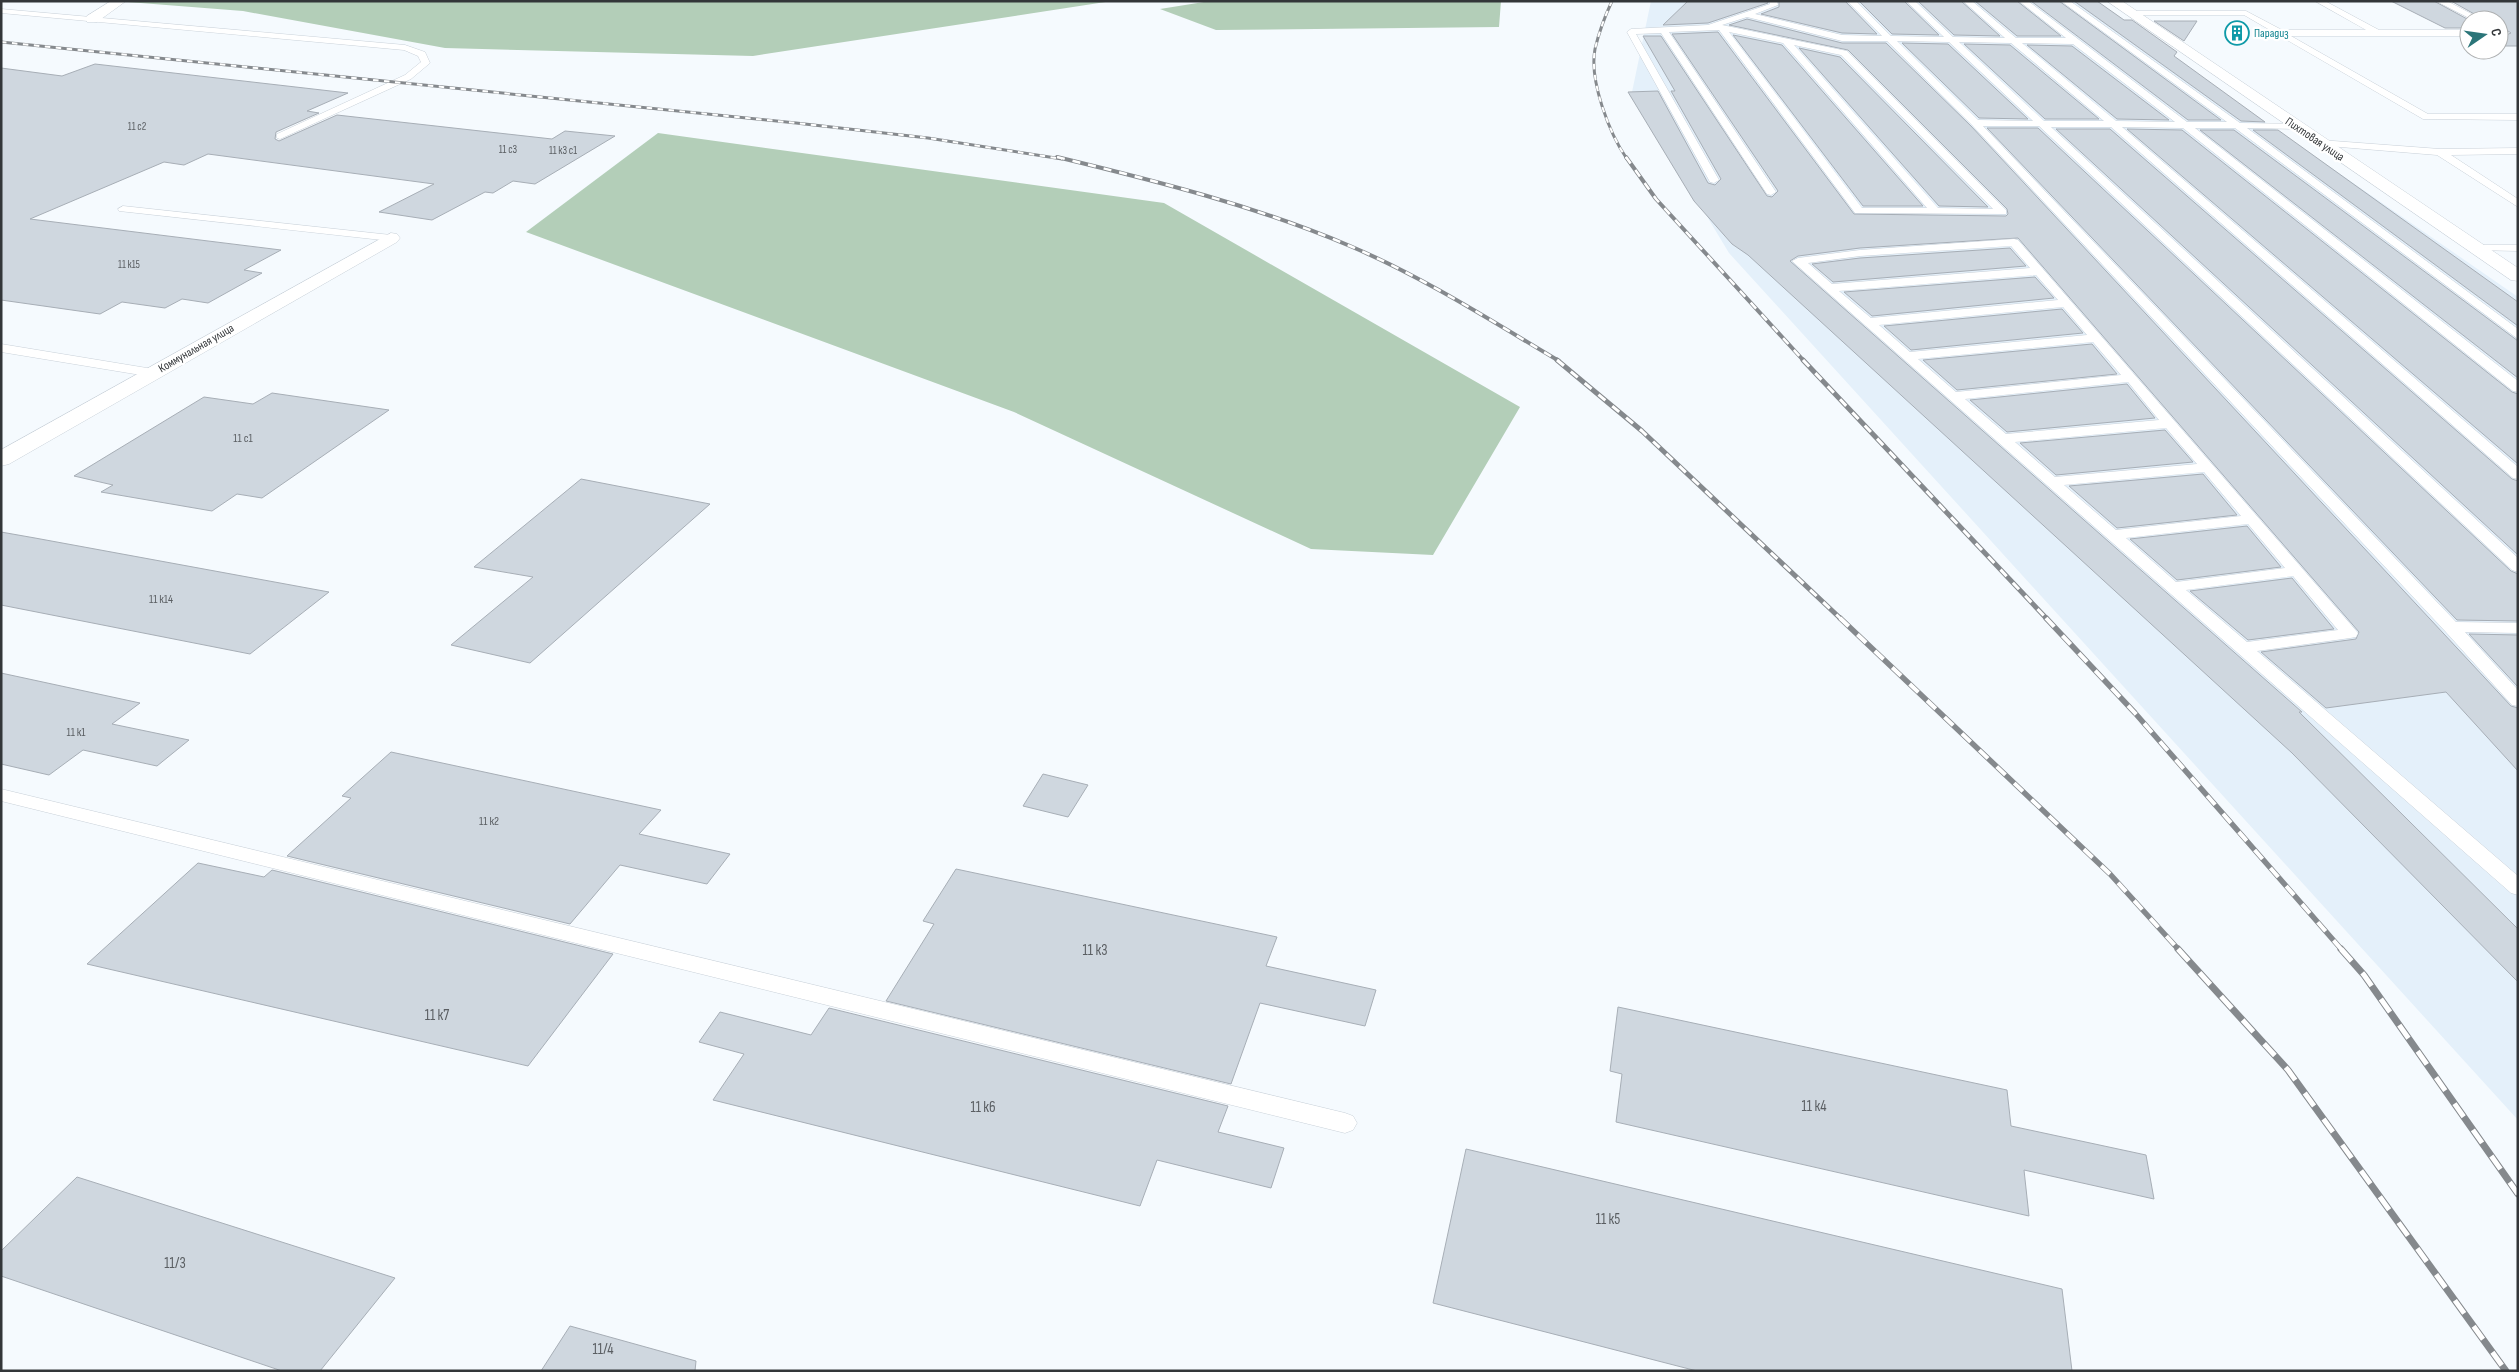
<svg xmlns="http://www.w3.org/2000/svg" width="2519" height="1372" viewBox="0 0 2519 1372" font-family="'Sofia Sans Condensed',sans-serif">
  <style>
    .built { fill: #e4f0fa }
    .forest { fill: #b3ceb8 }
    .building { fill: #cfd7df; stroke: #a7aeb6 }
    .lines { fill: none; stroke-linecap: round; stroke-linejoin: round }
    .lane-casing { stroke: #c9d1d9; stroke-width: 1 }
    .street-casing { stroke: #c9d1d9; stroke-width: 1 }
    .secondary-casing { stroke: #c9d1d9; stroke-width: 1 }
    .lane { fill: #fff; fill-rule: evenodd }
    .street { fill: #fff; fill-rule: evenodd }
    .secondary { fill: #fff; fill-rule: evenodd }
    .rail-far4-casing { stroke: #85898d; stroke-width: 3 }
    .rail-far3-casing { stroke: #85898d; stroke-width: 4 }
    .rail-far2-casing { stroke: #85898d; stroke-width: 5 }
    .rail-far1-casing { stroke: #85898d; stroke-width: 5.5 }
    .rail-casing { stroke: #85898d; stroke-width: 7 }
    .rail-far4 { stroke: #fff; stroke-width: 2; stroke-dasharray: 5.5; stroke-linecap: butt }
    .rail-far3 { stroke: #fff; stroke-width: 2.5; stroke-dasharray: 8; stroke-linecap: butt }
    .rail-far2 { stroke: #fff; stroke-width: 3; stroke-dasharray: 9; stroke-linecap: butt }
    .rail-far1 { stroke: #fff; stroke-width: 4; stroke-dasharray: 12; stroke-linecap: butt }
    .rail { stroke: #fff; stroke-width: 5; stroke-dasharray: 16; stroke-linecap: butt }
    .labels { text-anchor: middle; stroke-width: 4.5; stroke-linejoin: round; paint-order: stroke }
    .far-number-label { font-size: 11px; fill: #5a5e62 }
    .far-culture-label { font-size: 12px; fill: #0d838f; stroke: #fff; text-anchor: start }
    .far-street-label { font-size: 12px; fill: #333639; stroke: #fff }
    .number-label { font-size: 12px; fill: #5a5e62 }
    .near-number-label { font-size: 15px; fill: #5a5e62 }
  </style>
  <rect width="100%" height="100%" fill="#f5fafe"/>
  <!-- built -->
  <path class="built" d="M1651,1h446l109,80 312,216v823l-789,-867 -97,-161z"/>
  <!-- forest -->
  <path class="forest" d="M115,1h997l-359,55 -308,-8 -202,-37z
    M1210,1h291l-2,26 -283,3 -56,-21z
    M658,133l506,70 356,204 -87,148 -122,-6 -297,-137 -488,-180z"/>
  <!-- building -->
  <path class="building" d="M1688,1h79l1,2 -60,20 -45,2z
    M1779,1h66l32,33 -35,-1 -81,-19 18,-7z
    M1859,1h45l35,34 -47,-1z
    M1918,1h43l39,35 -46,-1z
    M1975,1h42l44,35h-44z
    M2031,1h28l162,119h-33z
    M2074,1h23l27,19h8l45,32 -3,4 91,66 -24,-1z
    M2391,1h43l35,19v8h-24z
    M2451,1h67v45h-19v-8l12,-5 -12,-8v-5h-14z
    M1747,19l95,24h44l85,83 540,580 7,2v63l-72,-79 -120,16 -65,-56 95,-13 3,-7 -341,-394 -158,10 -62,8 -8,5 512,451h-3l219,217v53l-226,-229 -544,-498 -16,-11 -38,-43 -66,-109 30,-1 50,92 7,2 6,-6 -50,-88h4l-32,-55h18l106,160 5,1 6,-6 -106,-157 46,-2 136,182 152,2 2,-2 -1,-5 -159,-159 -119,-25z
    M2154,21h43l-13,20z
    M1733,35l49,10 141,161h-60z
    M1902,43l46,1 80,75 -49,-1z
    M1964,44l46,1 89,74h-54z
    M2027,45l45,1 97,74 -52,-1z
    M1799,48l41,9 148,150 -49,-1z
    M95,64l253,29 -41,18 12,2 -43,19 -1,7 4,2 58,-26 215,24 13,-8 50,5 -80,48 -22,-3 -20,12 -8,-1 -53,28 -53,-8 55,-28 -226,-30 -24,11 -20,-3 -134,57 251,31 -37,20 18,3 -54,30 -26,-4 -17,9 -43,-6 -22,12 -99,-14v-232l61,8z
    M1987,128h51l473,443 7,3v47l-61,-1z
    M2056,129h54l402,350 6,2v74z
    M2127,129l55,1 330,262 6,2v70z
    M2200,130h34l284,211v37z
    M2253,130h25l240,172v24z
    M2010,248l16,18 -193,16 -21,-18 48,-6z
    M2035,277l19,21 -182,18 -28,-24z
    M2062,309l21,24 -172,17 -27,-24z
    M2092,344l25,30 -160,16 -34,-30z
    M2127,384l28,34 -148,14 -37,-32z
    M272,393l117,17 -127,88 -25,-4 -25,17 -111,-19 12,-7 -39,-9 130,-79 49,7z
    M2165,430l28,32 -137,13 -36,-32z
    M2203,474l34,41 -120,13 -48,-42z
    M581,479l129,25 -180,159 -79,-18 82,-68 -59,-10z
    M2247,526l34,41 -104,13 -47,-41z
    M1,532l34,6 294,54 -79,62 -249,-49z
    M2292,578l42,51 -86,11 -58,-49z
    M2469,634l49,1v52z
    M1,673l139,30 -28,21 77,16 -32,26 -74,-16 -34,25 -48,-11z
    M391,752l270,58 -22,24 91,20 -23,30 -87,-19 -50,59 -283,-68 64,-58 -9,-2z
    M1043,774l45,11 -20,32 -45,-11z
    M198,863l66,14 8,-7 341,84 -85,112 -441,-102z
    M956,869l321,68 -11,29 110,24 -11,36 -105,-23 -29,81 -345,-83 48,-77 -11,-3z
    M1618,1007l389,83 4,36 135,29 8,44 -130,-29 5,46 -413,-94 6,-48 -12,-3z
    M829,1008l399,98 -10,26 66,16 -13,40 -114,-28 -17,46 -427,-106 31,-46 -45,-12 21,-30 91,23z
    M1466,1149l596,140 10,82h-375l-264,-68z
    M77,1177l318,101 -75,93h-38l-281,-95v-25z
    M570,1326l126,35 -1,10h-154z"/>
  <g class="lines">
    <!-- lane casing -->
    <g class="lane-casing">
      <path id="lane" d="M1769,1h8l1,4 -23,9 87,21 40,1 -35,-35h9l35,35 53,1 -38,-36h9l38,36 52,1 -42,-37h9l44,37h50l-47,-37h9l159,121h40l-166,-121h9l170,122 59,1 2,2 -5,3 -49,-1 271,201v10l-283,-211h-40l323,253v11l-5,-1 -330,-263 -61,-1 396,340v12l-5,-1 -402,-351h-60l467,431v14l-6,-2 -473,-444h-56l473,496 62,1v10l-53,-1 53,58v16l-6,-1 -67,-74 -473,-506 -85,-84h-45l-95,-24 -25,8 125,26 159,159v4l-151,-1 -136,-183 -50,2 107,160 -5,3 -4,-1 -106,-161 -25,1 83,146 -5,3 -4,-1 -83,-150 4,-3 77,-4 62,-21zM1729,32l54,11 144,165h-65zM1897,41l52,1 84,79 -55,-1zM1959,42l52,1 93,78h-60zM2022,43l51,1 102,78 -59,-1zM1794,45l47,10 152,154 -55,-1z
        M2315,1h10l54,29h90v6h-178l137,78h90v6l-95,-1 -179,-104h-114l-4,-2 4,-2h116l36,19h84z
        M2436,1h11l36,19h-10z
        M1,9l404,36 20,7 5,11 -19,16 -131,60 -3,-1v-4l128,-59 16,-13 -3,-6 -14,-6 -403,-37z
        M2499,27l10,6 -10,3z
        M2320,140l120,9 78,-1v6l-67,1 67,44v8l-81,-52 -121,-10 -1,-2z
        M123,206l268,29 6,3 -6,3 -272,-30 -1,-2z
        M2014,239l4,1 340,393 -2,4 -6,1 -93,13 261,225v19l-7,-2 -719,-632 6,-3 62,-8zM2011,246l19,22 -198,16 -24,-21 52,-7zM2036,275l22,25 -187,18 -32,-27zM2063,307l24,28 -177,17 -31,-27zM2093,342l28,33 -165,17 -38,-33zM2128,382l31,38 -153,14 -41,-35zM2166,428l31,36 -142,13 -40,-35zM2204,472l37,44 -125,14 -52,-45zM2248,524l37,44 -109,14 -50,-44zM2293,576l45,54 -91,12 -61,-52z
        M2478,245h40v6l-44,-1 -2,-2z
        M1,344l152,25 7,4 -7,4 -152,-25z
        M1,789l1344,324 8,3 4,7 -4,7 -8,3 -1344,-332z"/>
    </g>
    <!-- street casing -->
    <g class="street-casing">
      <path id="street" d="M111,1h15l-29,21h-10l-1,-3 1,-3z
        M391,233l6,1 3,4 -3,4 -388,222 -8,2v-16z"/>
    </g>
    <!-- secondary casing -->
    <g class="secondary-casing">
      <path id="secondary" d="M2107,1h15l396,267v13l-7,-1z"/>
    </g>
    <!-- lane -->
    <use href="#lane" class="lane"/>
    <!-- street -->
    <use href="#street" class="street"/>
    <!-- secondary -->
    <use href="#secondary" class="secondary"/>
    <!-- rail-far4 casing -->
    <g class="rail-far4-casing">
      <path id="rail-far4" d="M1612,1c-7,15 -13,31 -17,48 -6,31 14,84 32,110
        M1,42l795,81 132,15 134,21"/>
    </g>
    <!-- rail-far3 casing -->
    <g class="rail-far3-casing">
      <path id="rail-far3" d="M1057,157c99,24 199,49 293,89 73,31 140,74 209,115
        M1626,157l30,42 148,162"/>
    </g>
    <!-- rail-far2 casing -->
    <g class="rail-far2-casing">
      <path id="rail-far2" d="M1557,360l85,71 199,188
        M1803,360l244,259"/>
    </g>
    <!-- rail-far1 casing -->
    <g class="rail-far1-casing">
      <path id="rail-far1" d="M1840,618l270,256 69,76
        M2046,618l89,95 207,237"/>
    </g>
    <!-- rail casing -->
    <g class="rail-casing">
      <path id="rail" d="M2178,949l110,121 218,301
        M2341,949l23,26 154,219"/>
    </g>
    <!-- rail-far4 -->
    <use href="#rail-far4" class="rail-far4"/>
    <!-- rail-far3 -->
    <use href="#rail-far3" class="rail-far3"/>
    <!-- rail-far2 -->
    <use href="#rail-far2" class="rail-far2"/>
    <!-- rail-far1 -->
    <use href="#rail-far1" class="rail-far1"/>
    <!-- rail -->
    <use href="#rail" class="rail"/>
  </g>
  <!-- icons -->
  <defs>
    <g id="building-ring" transform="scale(1.25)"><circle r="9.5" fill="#fff" stroke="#0f9aa8" stroke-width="1.5"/><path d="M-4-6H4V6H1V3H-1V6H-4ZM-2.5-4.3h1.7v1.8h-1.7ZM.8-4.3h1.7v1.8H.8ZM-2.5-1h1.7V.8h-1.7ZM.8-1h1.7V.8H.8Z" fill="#0f9aa8"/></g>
  </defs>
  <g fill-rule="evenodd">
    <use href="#building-ring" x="2237" y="33"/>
  </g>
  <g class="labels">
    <!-- far-number labels -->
    <g class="far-number-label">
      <text x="137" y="130">11 с2</text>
      <text x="508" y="153">11 с3</text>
      <text x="563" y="154">11 к3 с1</text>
      <text x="129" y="268">11 к15</text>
    </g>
    <!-- far-culture labels -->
    <g class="far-culture-label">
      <text x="2254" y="37">Парадиз</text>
    </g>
    <!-- far-street labels -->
    <g class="far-street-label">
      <text transform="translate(2315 139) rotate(34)" y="4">Пихтовая улица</text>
      <text transform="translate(196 348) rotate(-30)" y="4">Коммунальная улица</text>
    </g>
    <!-- number labels -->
    <g class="number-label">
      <text x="243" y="442">11 с1</text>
      <text x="161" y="603">11 к14</text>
      <text x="76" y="736">11 к1</text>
      <text x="489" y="825">11 к2</text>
    </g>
    <!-- near-number labels -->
    <g class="near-number-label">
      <text x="1095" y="955">11 к3</text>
      <text x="437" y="1020">11 к7</text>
      <text x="1814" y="1111">11 к4</text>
      <text x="983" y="1112">11 к6</text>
      <text x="1608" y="1224">11 к5</text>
      <text x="175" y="1268">11/3</text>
      <text x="603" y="1354">11/4</text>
    </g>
  </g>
  <!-- border -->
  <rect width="2519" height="1372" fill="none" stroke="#333639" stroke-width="5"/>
  <!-- north arrow -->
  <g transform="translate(2484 35) rotate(77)"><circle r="24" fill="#ffffff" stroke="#adafb0"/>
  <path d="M0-4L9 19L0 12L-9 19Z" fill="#2b7579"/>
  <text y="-8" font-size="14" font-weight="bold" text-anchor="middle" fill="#333639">С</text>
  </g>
</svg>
